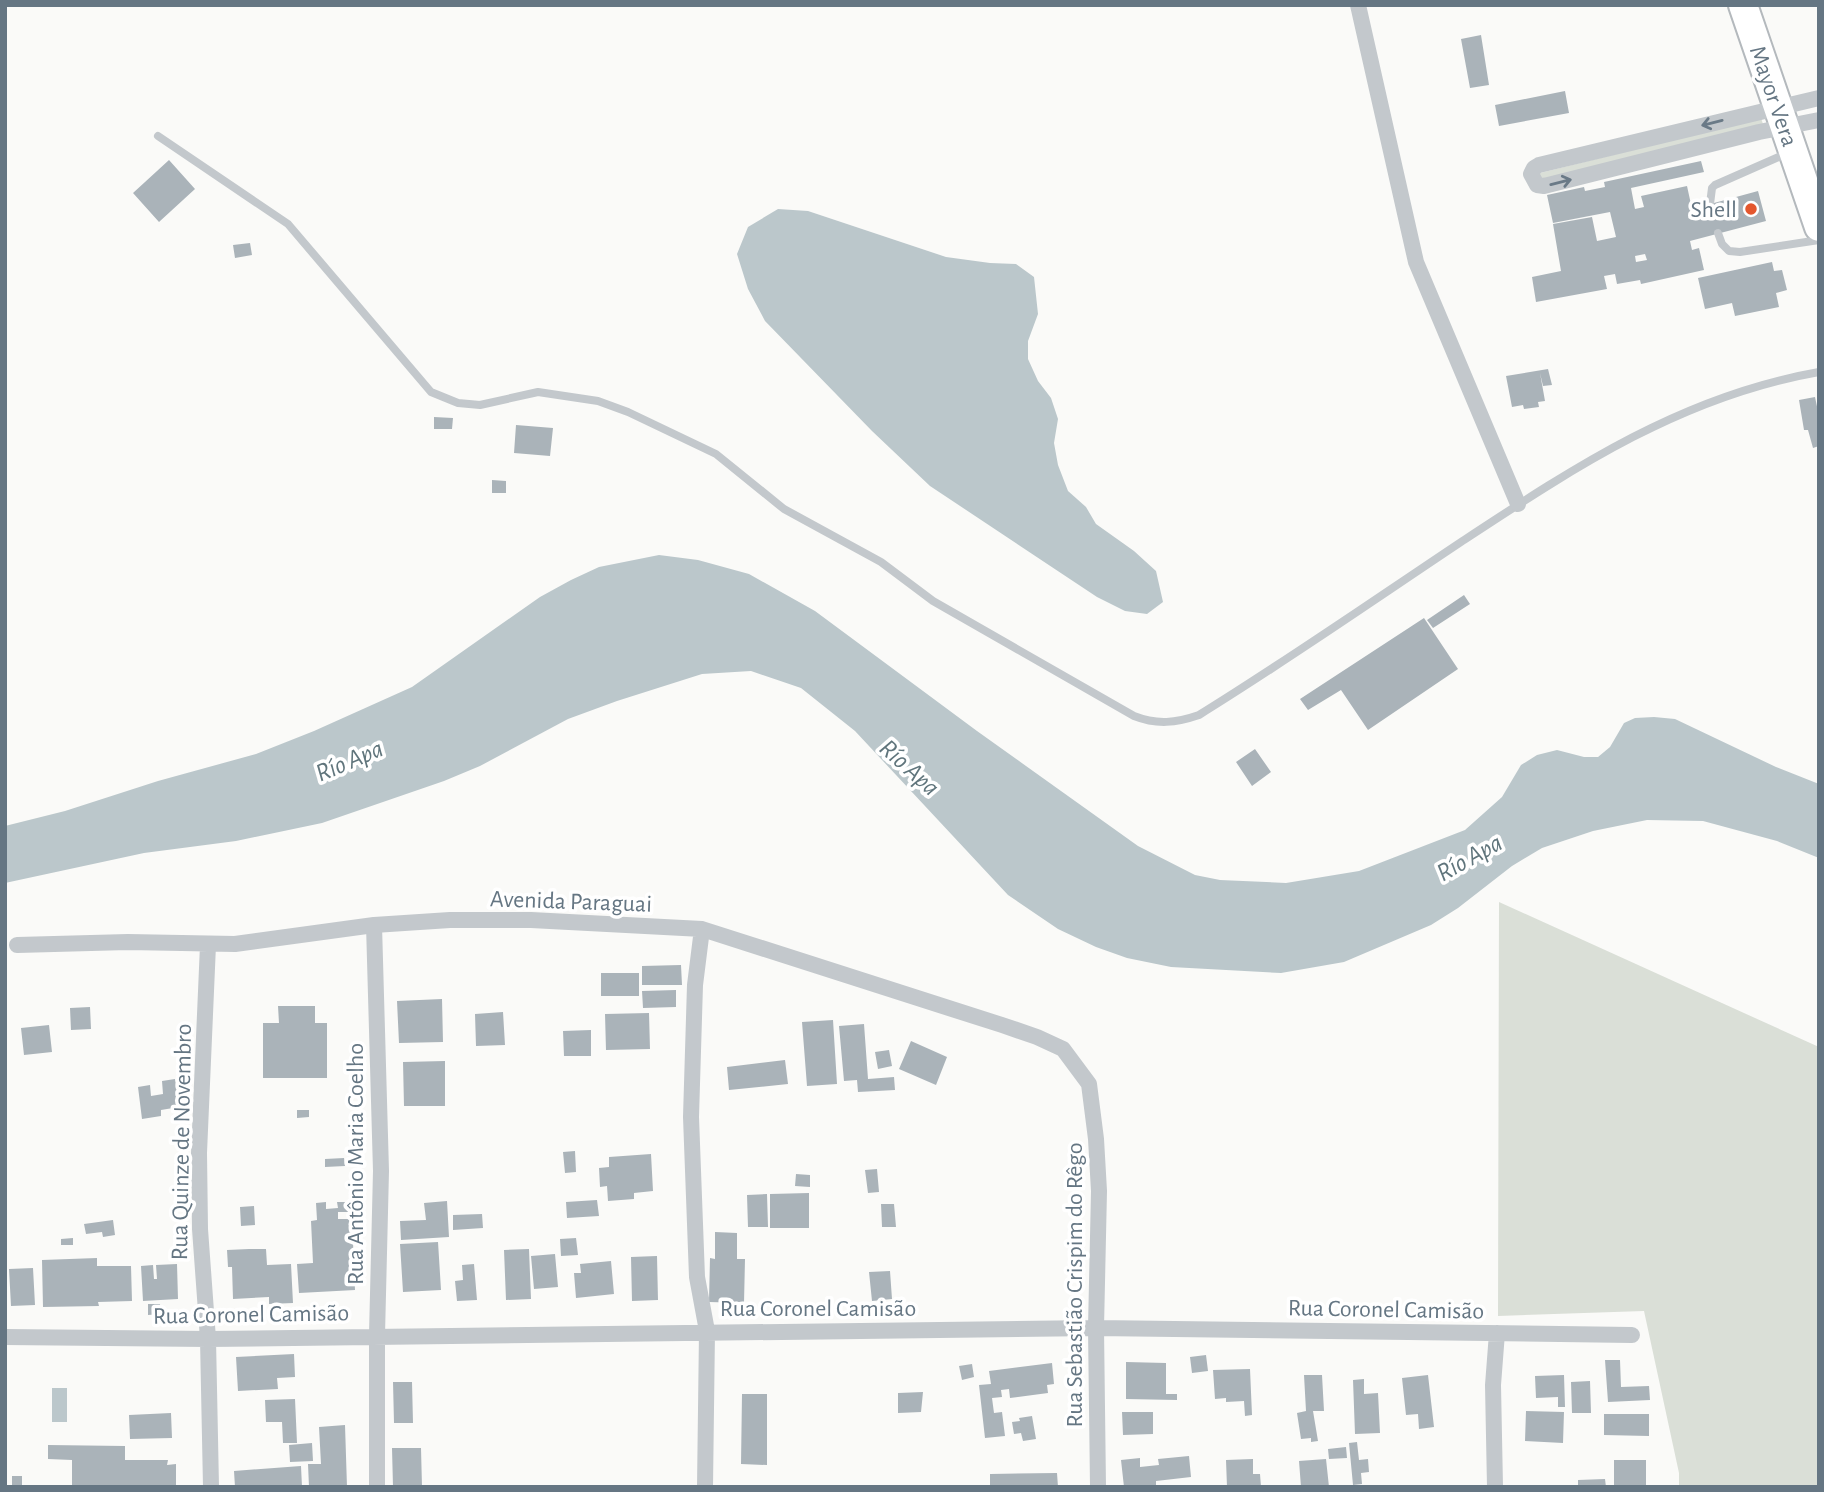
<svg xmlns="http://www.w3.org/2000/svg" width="1824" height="1492" viewBox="0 0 1824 1492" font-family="'Alegreya Sans',sans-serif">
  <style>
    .green { fill: #dadfd7 }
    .water { fill: #bbc7cb }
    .building { fill: #aab3b9; fill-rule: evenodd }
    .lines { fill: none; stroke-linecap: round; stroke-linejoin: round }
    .highway-casing { stroke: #b4b9bd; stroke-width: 32 }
    .lane { stroke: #c3c8cc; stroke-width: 8 }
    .street { stroke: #c3c8cc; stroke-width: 16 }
    .highway { stroke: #fff; stroke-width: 28 }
    .oneway { stroke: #6a7a87 }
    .poi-dot { fill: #e4572e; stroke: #fff; stroke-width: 2.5 }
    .labels { text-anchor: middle; stroke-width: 7; stroke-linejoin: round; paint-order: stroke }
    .street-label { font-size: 24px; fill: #657683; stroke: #fff }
    .poi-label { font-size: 24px; fill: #657683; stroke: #fff; text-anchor: end }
    .water-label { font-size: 26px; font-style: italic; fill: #60757c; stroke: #fff }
  </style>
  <rect width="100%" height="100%" fill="#fafaf8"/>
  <!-- green -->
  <path class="green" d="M1761,118l2,6 -220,55 -3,-1v-5z
    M1499,902l320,145v440h-140v-14l-35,-162 -146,5z"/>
  <!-- water -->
  <path class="water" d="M778,209l30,2 138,46 44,6 26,1 18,13 4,37 -10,27v18l10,22 13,17 7,21 -4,24 4,22 10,26 18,16 10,17 38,27 22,20 7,31 -16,12 -22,-3 -28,-14 -167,-111 -58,-55 -107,-110 -17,-32 -11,-35 11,-27z
    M659,555l39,5 51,14 66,37 162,120 161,115 57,29 25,5 66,3 73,-12 106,-41 37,-33 19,-32 16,-10 20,-5 27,7h14l12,-10 14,-24 11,-5 19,-1 21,2 101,48 43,17v74l-42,-17 -74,-20 -56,-1 -54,11 -51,17 -30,18 -54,42 -27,17 -87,37 -63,11 -110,-6 -44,-9 -31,-11 -38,-18 -50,-34 -153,-164 -54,-43 -50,-17 -49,3 -85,27 -49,18 -88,47 -36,15 -122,42 -86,18 -92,12 -139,30v-57l60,-15 93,-30 98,-27 58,-23 98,-44 128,-90 31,-17 28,-13z
    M52,1388h15v34h-15z"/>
  <!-- building -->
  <path class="building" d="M1481,35l8,50 -19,3 -9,-49z
    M1565,91l4,22 -70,13 -4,-21z
    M169,160l26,29 -36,33 -26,-29z
    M1701,161l3,11 -73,16 4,21 9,-2 -3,-11 46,-10 5,23 66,-18 8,30 -76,20 2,9 7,-2 5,22 -63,14 -1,-4 -23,4 -2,-10 -11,2 3,13 -71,13 -4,-25 29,-6 -8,-47 39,-7 5,24 19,-4 -6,-25 -57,11 -6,-28 37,-8 1,4 20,-4 -1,-5zM1645,254l2,6 -11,2 -1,-6z
    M250,243l2,12 -17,3 -2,-13z
    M1772,262l2,9 8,-1 5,20 -11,3 3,14 -44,9 -3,-13 -27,6 -7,-31z
    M1548,369l4,16 -9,1 -3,-13 5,28 -7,1 1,5 -15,2 -1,-4 -11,2 -6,-31z
    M1815,397l4,19v30l-6,2 -5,-18h-4l-5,-30z
    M434,417l19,1 -1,11h-18z
    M516,425l37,3 -3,28 -36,-3z
    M492,480l14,1v12h-14z
    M1464,595l6,9 -37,24 -6,-8z
    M1424,618l34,51 -90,61 -27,-40 -33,20 -8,-11z
    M1255,749l16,23 -19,14 -16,-24z
    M681,965l1,20h-40v-19z
    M601,973h38v23h-38z
    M676,990v17l-33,1 -1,-17z
    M442,999l1,43 -44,1 -2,-42z
    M278,1006h37v17h12v55h-64v-55h16z
    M90,1007l1,22 -20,1 -1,-22z
    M503,1012l2,33 -29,1 -1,-32z
    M649,1013l1,36 -44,1 -1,-36z
    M833,1020l4,64 -30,2 -5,-64z
    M864,1024l4,55 26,-2 1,13 -37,2 -1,-12 -13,1 -5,-55z
    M49,1025l3,27 -28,3 -3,-27z
    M591,1030v26h-27l-1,-25z
    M911,1041l36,16 -11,28 -37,-16z
    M889,1050l3,16 -14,3 -3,-17z
    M785,1060l3,24 -59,6 -2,-23z
    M445,1061v45h-41l-1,-44z
    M175,1079l4,28 -18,3v6l-19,3 -4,-32 12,-2 1,11 12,-2 -1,-13z
    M297,1110h12v7l-12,1z
    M575,1151l1,21 -11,1 -2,-21z
    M651,1154l2,37 -19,2v6l-26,2 -1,-15 -7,1 -1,-19 10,-1v-10z
    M344,1158l1,8 -20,1v-8z
    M877,1169l2,23 -11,1 -3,-23z
    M796,1174l14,1v12l-15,-1z
    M809,1193v35h-39v-34z
    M767,1194l1,33h-20l-1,-32z
    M597,1200l2,16 -32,2 -1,-16z
    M447,1201l2,36 -48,3 -1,-19 26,-1 -2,-17z
    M326,1202v7l12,-1 -1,-6h21v10h-20v7h14l3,71 -56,3 -2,-29 16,-1 -2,-42 6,-1 -1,-17z
    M881,1204h13l2,23h-14z
    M254,1206l1,19 -14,1 -1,-19z
    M482,1214l1,14 -30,2v-15z
    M113,1220l2,15 -12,2 -1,-5 -16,2 -2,-10z
    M715,1232l22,1v26h8l-1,44 -35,-1 1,-44 5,1z
    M73,1238v7h-12v-6z
    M576,1238l2,17 -17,1 -1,-17z
    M438,1242l3,48 -38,2 -3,-48z
    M249,1249h17l1,16 24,-1 2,39 -24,1v-7l-36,2 -1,-32h-4l-1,-17z
    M529,1249l2,50 -25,1 -2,-50z
    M555,1254l3,33 -24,2 -3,-33z
    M657,1256l1,44 -26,1 -1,-44z
    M97,1258v8h34l1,35 -34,1 1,4 -56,1 -1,-47z
    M611,1261l3,33 -38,4 -2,-25h7l-1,-9z
    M177,1264l1,35 -35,2 -2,-35 12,-1 1,14h3l-1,-14z
    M474,1264l3,36 -20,1 -2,-20 8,-1 -1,-15z
    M33,1268l2,37 -24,1 -2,-37z
    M890,1271l2,28 -20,2 -3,-29z
    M148,1304h12l1,10 -13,1z
    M294,1354l1,23 -18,1 1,11 -40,2 -2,-34z
    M1206,1355l2,16 -16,2 -2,-16z
    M1605,1360h15l1,27 28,-1 1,14 -42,2z
    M1126,1362l40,1v31h11v6l-51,-1z
    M1052,1363l2,21 -7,1 1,8 -38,5 -1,-9 -8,1 1,7 -10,1 2,15 8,-1 3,24 -20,2 -6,-53 12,-1 -2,-13z
    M972,1364l2,13 -12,3 -3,-14z
    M1250,1369l2,46 -7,1 -1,-15 -18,1v-4l-11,1 -2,-29z
    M1304,1375h18l2,36h-11l5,30 -7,1v-4l-10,1 -4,-26 9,-2z
    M1428,1375l6,52 -15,2 -1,-15 -12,1 -4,-37z
    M1564,1375l1,32h-7v-10l-22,1 -1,-22z
    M1364,1379v15l14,-1 2,40 -25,1 -2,-54z
    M1590,1381l1,32h-19l-1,-31z
    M393,1382h19l1,41h-19z
    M923,1392l-2,20 -23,1v-20z
    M742,1394h25v71l-26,-1z
    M295,1399l2,44h-14l-1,-21h-16l-1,-22z
    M1526,1411l38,1 -1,31 -38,-2z
    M1122,1412h31v22l-30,1z
    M171,1413l1,25 -42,1 -1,-24z
    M1604,1414h45v22l-45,-1z
    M1032,1416l4,23 -13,2 -2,-8 -7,1 -2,-12 8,-1 -1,-3z
    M345,1425l2,62h-38l-1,-23h13l-2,-37z
    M1357,1442l2,18 9,-1 1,13 -8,1 1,11 -9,1 -4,-42z
    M312,1443l1,18 -23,1 -1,-17z
    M48,1445l77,1v14h43l-1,5 9,-1v23h-104v-27l-24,-1z
    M1346,1447l1,11 -18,1 -1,-10z
    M392,1448h29l1,39h-29z
    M1189,1456l2,21 -35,4v6h-32l-3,-27 19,-2v9l19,-2 -1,-6z
    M1253,1459v15h7l1,13h-34l-1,-27z
    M1326,1459l3,28h-28l-2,-26z
    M1614,1460h32v27h-32z
    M301,1466l1,21h-67l-1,-16z
    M1057,1473l1,14h-68v-13z
    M12,1476h10v11h-10z
    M1605,1479l1,8h-28v-7z"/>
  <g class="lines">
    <!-- highway casing -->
    <g class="highway-casing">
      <path id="highway" d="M1743,5l76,222"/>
    </g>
    <!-- lane -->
    <path class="lane" d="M158,136l130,88 143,168 27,11 22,2 58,-13 60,9 30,11 88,42 68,55 97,53 52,39 201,115c23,9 42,7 65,-1 89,-55 175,-115 262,-173 114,-75 221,-146 358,-170
      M1710,204l2,-16 3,-3 75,-33
      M1718,233l4,11 7,7 11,1 79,-12"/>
    <!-- street -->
    <path class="street" d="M1358,5l58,257 102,242
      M1819,98l-280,67 -5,3 -3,6 6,11 7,1 215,-54 60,-12
      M374,925l7,246 -4,164v152
      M702,929l-7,56 -4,132 6,160 10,54 -2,156
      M17,945l111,-3 107,2 139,-19 76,-5h81l171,9 300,96 35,12 26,12 26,35 7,55 3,52 -3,137 2,159
      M208,945l-9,208 1,76 8,110 3,148
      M5,1337l203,2 888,-11 536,7
      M1495,1487l-2,-102 4,-52"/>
    <!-- highway -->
    <use href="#highway" class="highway"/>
  </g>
  <!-- one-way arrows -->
  <defs><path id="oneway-shaft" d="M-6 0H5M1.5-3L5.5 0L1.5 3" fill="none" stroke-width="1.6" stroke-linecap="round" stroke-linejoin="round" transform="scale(1.75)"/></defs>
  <g class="oneway">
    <use href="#oneway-shaft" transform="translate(1712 123) rotate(166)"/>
    <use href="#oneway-shaft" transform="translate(1561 182) rotate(-14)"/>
  </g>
  <!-- markers -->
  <circle class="poi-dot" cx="1751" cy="209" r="7"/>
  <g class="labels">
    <!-- street labels -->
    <g class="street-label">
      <text transform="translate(1774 96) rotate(71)" y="8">Mayor Vera</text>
      <text transform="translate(571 901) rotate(2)" y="8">Avenida Paraguai</text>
      <text transform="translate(181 1142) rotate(-89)" y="8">Rua Quinze de Novembro</text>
      <text transform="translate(355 1164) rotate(-90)" y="8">Rua Antônio Maria Coelho</text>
      <text transform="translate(1074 1285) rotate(-90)" y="8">Rua Sebastião Crispim do Rêgo</text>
      <text x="818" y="1316">Rua Coronel Camisão</text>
      <text transform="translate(1386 1309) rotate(1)" y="8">Rua Coronel Camisão</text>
      <text transform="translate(251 1314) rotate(-1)" y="8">Rua Coronel Camisão</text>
    </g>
    <!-- poi labels -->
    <g class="poi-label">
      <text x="1737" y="217">Shell</text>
    </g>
    <!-- water labels -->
    <g class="water-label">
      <text transform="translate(349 760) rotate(-23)" y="9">Río Apa</text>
      <text transform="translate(910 767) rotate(42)" y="9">Río Apa</text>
      <text transform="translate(1469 857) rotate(-29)" y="9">Río Apa</text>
    </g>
  </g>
  <!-- border -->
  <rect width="1824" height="1492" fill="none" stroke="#657683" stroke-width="14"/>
</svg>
